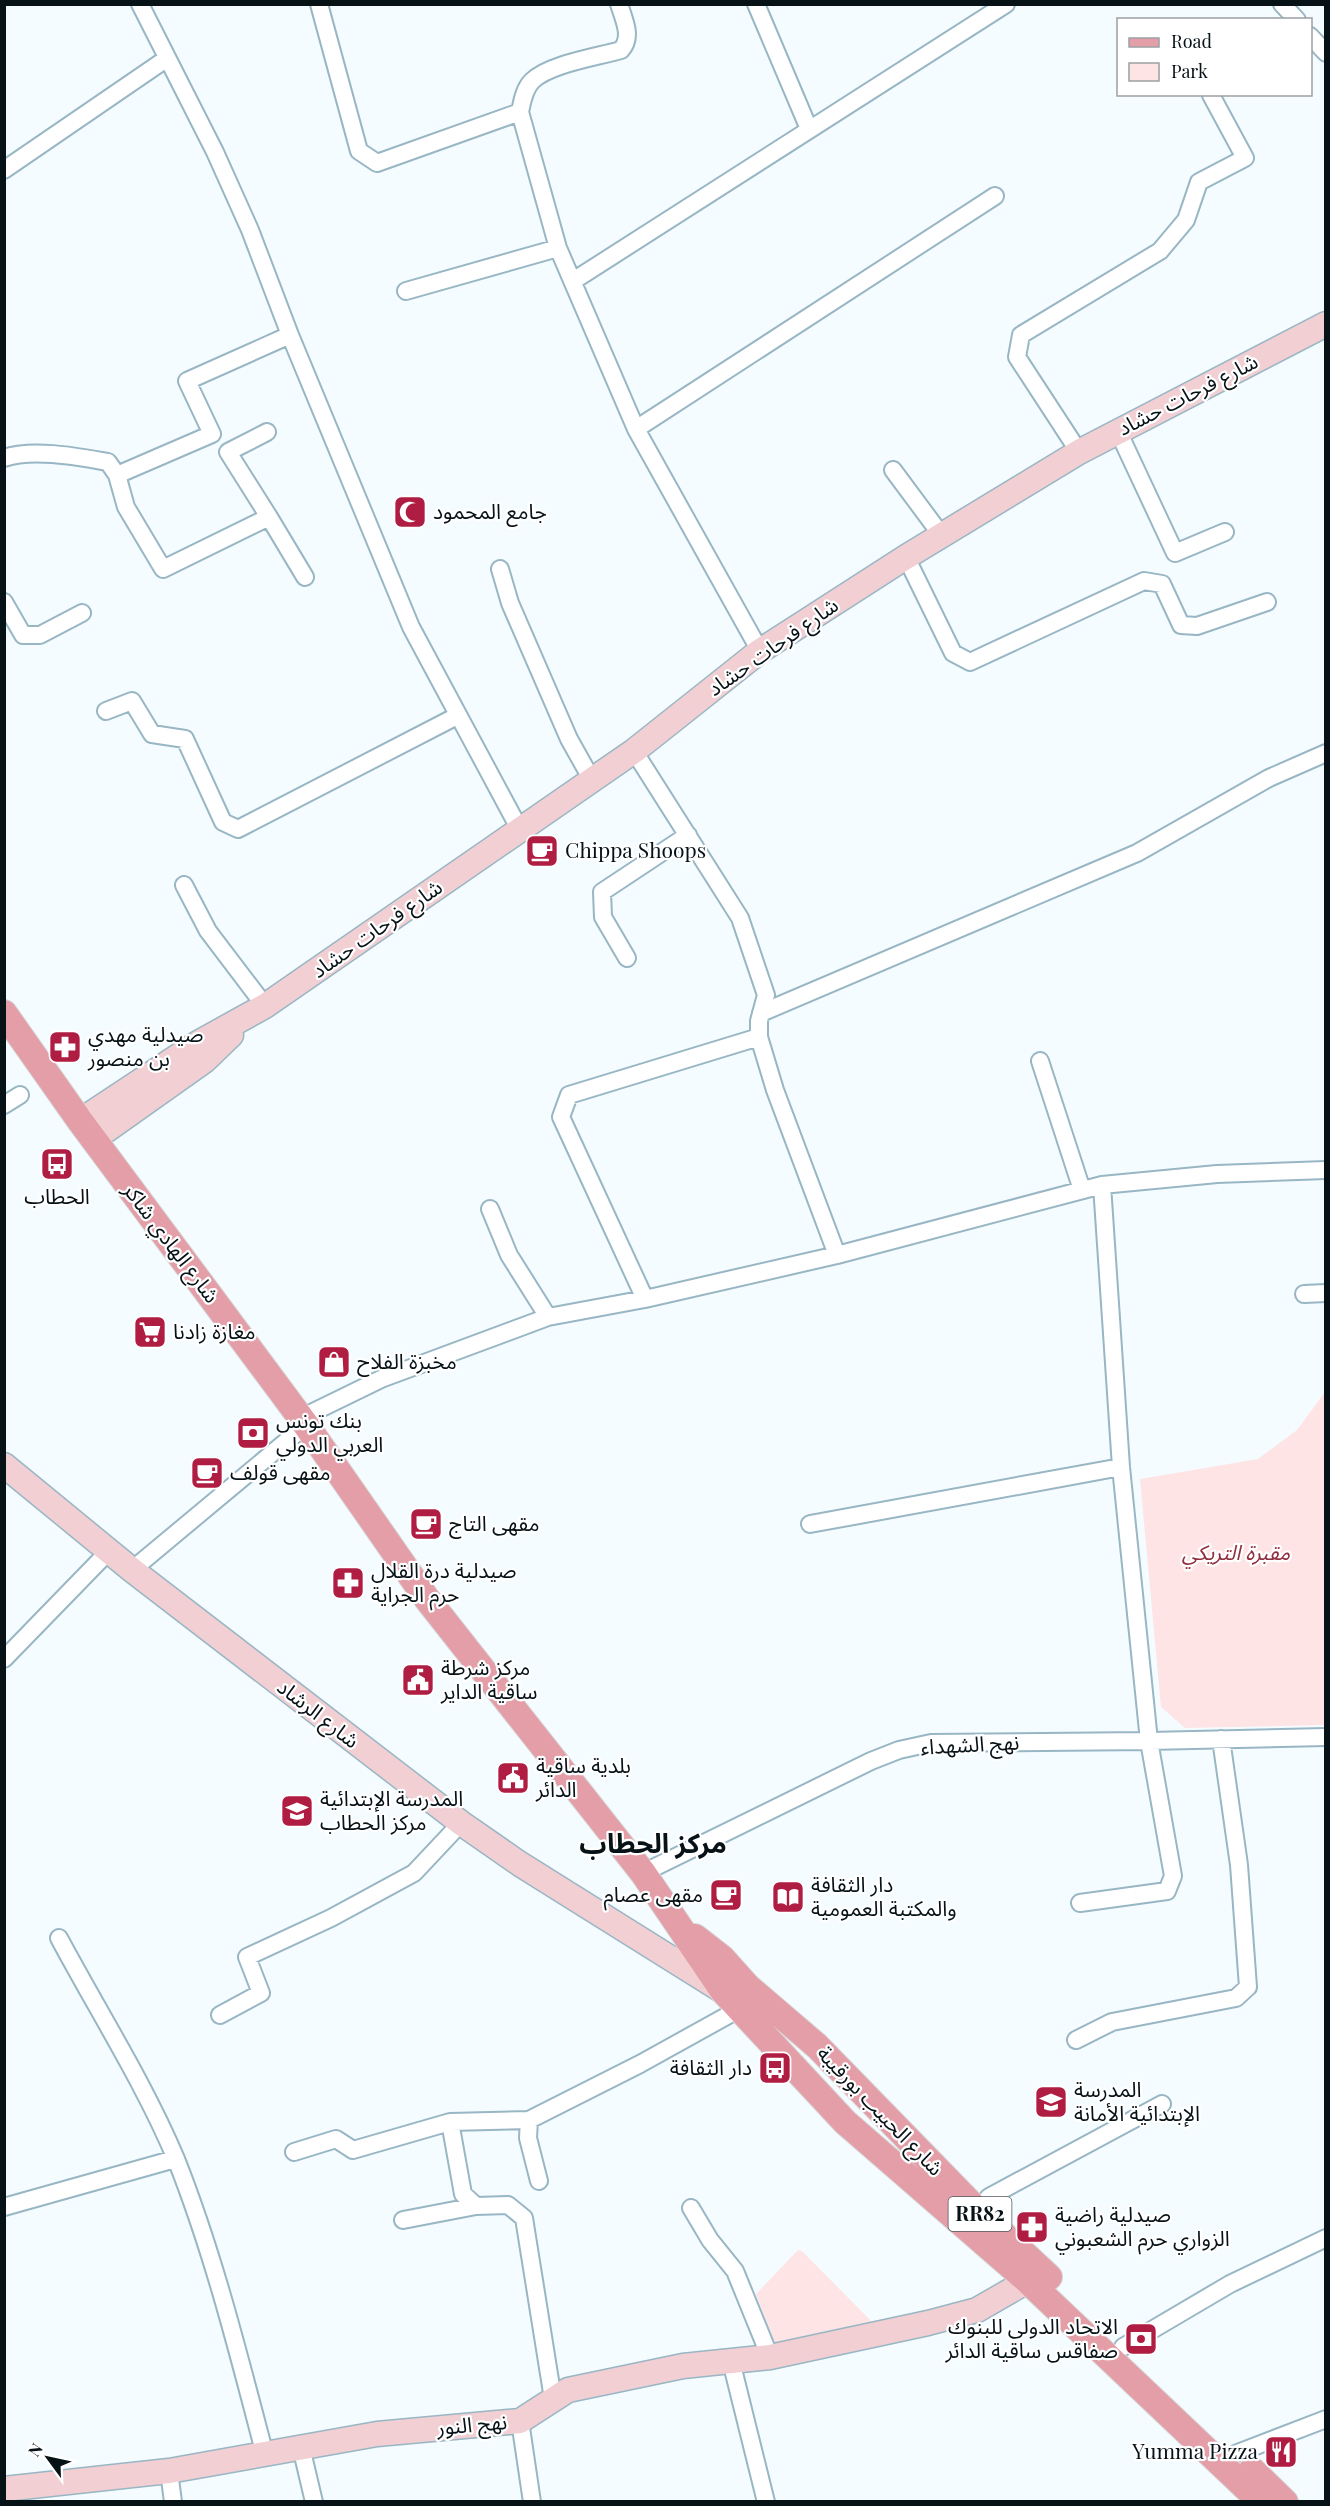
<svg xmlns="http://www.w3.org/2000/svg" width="1330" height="2506" viewBox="0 0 1330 2506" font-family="'Playfair Display','Noto Sans Arabic',serif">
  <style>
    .green { fill: #fee4e5 }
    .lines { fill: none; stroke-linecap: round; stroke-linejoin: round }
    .street-casing { stroke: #98b6c4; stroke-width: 20 }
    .secondary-casing { stroke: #98b6c4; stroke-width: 27 }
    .primary-casing { stroke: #d7d9da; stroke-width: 28 }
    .street { stroke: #fff; stroke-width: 16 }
    .secondary { stroke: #f1cfd3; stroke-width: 24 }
    .primary { stroke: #e39ea7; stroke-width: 26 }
    .labels { text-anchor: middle; stroke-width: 4.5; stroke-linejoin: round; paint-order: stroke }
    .shield { fill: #fff; stroke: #51595d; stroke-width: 1.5 }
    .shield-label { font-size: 20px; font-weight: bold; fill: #071217 }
    .street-label { font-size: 21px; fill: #071217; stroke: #fff }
    .poi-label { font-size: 21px; fill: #071217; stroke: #fff; text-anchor: start }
    .park-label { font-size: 21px; font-style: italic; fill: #902d3e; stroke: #fff }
    .district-label { font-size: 27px; font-weight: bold; fill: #071217; stroke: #fff }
  </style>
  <rect width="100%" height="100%" fill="#f5fcff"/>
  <!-- green -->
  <path class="green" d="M1325,1392v333l-140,3 -24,-21 -21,-228 118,-20 39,-29z
    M798,2250l4,1 74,75 -100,20 -20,-52z"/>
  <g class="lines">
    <!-- street casing -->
    <g class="street-casing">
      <path id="street" d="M140,4l75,148 35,78 40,105 121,292 109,203
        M319,4l40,147 18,12 143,-51 38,136 78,181 124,222
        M756,4l53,125
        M1282,4l15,16
        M1310,36l16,17
        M520,112c2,-10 4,-23 12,-31 17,-17 65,-24 89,-31 12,-13 3,-30 -2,-46
        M4,170l162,-111
        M573,281l433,-277
        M406,291l152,-43
        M636,429l359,-233
        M1118,431l57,122 50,-21
        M267,432l-39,20 41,65
        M1079,452l-62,-95 4,-22 139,-84 26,-31 13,-38 46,-24 -34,-63
        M4,458c29,-10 75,-1 104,4l9,13 95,-41 -25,-53 103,-46
        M893,470l49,66
        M117,475l9,32 37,62 106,-52 36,60
        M906,557l47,96 17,9 174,-81 18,3 19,41 16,1 70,-24
        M500,569l10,34 59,136 23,41
        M4,602l19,33h17l42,-22
        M106,711l26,-10 20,33 33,5 38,83 15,7 219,-113
        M634,751l106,167 26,77 -7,26v16l16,53 62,165
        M184,885l24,46 57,75
        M627,958l-24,-41 -1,-25 86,-57
        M761,1013l376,-160 132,-75 57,-25
        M1040,1061l42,129
        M4,1105l16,-10
        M490,1209l19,46 39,62
        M1304,1294l22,-1
        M645,1299l-84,-182 8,-22 190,-58
        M301,1418l80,-39 167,-62 97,-18 192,-44 265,-70 115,-11 109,-4
        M810,1524l311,-57
        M132,1570l174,-145
        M4,1659l105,-108
        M643,1873l228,-112 28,-11 32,-7 218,-2 177,-4
        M1080,1903l87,-12 6,-15 -24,-135 -28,-274 -19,-282
        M59,1938c39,73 85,145 117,221 38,96 63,197 89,296
        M220,2015l41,-22 -14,-36 84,-39 83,-45 47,-50
        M1076,2040l36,-18 124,-24 12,-11 -9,-122 -18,-126
        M529,2120l-1,18 11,43
        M450,2122l79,-2 111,-56 101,-56
        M294,2152l42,-13 17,11 97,-28 13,72 13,12 32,-1 16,13 29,181
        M4,2207l171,-48
        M691,2208l19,32 25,31 35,86
        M978,2211l11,-14 173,-93
        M403,2220l73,-14
        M1123,2347l107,-63 96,-46
        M731,2361l35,141
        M520,2421l12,81
        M301,2447l13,55
        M1235,2454l91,-35
        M169,2471l4,31"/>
    </g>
    <!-- secondary casing -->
    <g class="secondary-casing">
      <path id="secondary" d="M80,1121l118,-78 67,-37 369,-255 126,-100 146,-94 173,-105 247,-128
        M94,1139l110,-78 27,-26
        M4,1465l128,105 329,253 59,41 203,127
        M4,2489l165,-18 208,-37 143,-13 48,-31 115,-24 87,-9 158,-34 49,-13 66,-38"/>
    </g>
    <!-- primary casing -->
    <g class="primary-casing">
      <path id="primary" d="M4,1013l76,108 226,304 121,174 216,274 80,118 122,131 183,159 233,221
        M695,1937l27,21 26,29 69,59 161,165 71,66
        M1252,2470l33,32"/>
    </g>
    <!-- street -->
    <use href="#street" class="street"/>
    <!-- secondary -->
    <use href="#secondary" class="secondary"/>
    <!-- primary -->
    <use href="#primary" class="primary"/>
  </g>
  <!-- icons -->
  <defs>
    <g id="mosque-square" transform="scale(1.725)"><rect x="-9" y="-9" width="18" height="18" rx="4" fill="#b01d42" stroke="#fff"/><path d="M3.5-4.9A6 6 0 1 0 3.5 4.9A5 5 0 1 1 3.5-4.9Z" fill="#fff"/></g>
    <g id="cafe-square" transform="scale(1.725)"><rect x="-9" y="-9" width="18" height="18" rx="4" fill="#b01d42" stroke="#fff"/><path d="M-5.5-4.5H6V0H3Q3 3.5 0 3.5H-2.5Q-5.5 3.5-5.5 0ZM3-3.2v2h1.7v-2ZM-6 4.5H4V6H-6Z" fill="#fff"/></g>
    <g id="pharmacy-square" transform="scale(1.725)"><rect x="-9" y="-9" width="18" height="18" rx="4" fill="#b01d42" stroke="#fff"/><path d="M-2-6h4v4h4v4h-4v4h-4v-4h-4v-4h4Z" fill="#fff"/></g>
    <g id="bus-square" transform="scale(1.725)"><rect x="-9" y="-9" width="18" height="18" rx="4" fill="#b01d42" stroke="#fff"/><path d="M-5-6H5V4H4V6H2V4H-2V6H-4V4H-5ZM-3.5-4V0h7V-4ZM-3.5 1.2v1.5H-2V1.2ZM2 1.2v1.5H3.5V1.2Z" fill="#fff"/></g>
    <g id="supermarket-square" transform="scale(1.725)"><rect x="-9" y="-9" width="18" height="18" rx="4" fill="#b01d42" stroke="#fff"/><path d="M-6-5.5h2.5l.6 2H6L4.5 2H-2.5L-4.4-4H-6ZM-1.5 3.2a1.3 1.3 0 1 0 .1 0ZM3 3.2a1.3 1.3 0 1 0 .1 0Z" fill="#fff"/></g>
    <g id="shop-square" transform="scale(1.725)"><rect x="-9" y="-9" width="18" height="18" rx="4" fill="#b01d42" stroke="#fff"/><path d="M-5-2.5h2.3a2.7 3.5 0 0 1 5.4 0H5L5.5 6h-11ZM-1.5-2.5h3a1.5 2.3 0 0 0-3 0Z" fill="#fff"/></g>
    <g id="bank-square" transform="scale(1.725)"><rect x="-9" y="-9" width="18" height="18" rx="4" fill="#b01d42" stroke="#fff"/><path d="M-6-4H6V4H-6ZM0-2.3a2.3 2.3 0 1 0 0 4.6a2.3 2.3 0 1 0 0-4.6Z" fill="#fff"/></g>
    <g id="civic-square" transform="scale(1.725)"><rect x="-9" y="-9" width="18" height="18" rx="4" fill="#b01d42" stroke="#fff"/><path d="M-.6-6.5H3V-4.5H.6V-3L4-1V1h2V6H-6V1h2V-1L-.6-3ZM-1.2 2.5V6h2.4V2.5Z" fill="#fff"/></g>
    <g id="school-square" transform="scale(1.725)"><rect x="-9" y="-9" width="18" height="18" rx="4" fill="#b01d42" stroke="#fff"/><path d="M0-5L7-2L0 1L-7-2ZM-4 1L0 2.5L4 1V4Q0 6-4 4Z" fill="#fff"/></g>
    <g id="library-square" transform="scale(1.725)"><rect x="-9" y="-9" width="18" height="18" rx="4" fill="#b01d42" stroke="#fff"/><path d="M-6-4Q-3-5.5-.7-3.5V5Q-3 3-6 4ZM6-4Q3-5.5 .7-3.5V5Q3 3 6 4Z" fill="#fff"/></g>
    <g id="restaurant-square" transform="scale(1.725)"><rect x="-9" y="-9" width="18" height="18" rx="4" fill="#b01d42" stroke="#fff"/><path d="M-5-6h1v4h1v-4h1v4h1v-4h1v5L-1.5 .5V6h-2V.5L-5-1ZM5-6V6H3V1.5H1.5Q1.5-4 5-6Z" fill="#fff"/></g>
  </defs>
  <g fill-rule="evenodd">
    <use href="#mosque-square" x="410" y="512"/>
    <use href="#cafe-square" x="542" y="851"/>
    <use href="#pharmacy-square" x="65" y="1047"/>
    <use href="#bus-square" x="57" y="1164"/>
    <use href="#supermarket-square" x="150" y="1332"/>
    <use href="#shop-square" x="334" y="1362"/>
    <use href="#bank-square" x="253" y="1433"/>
    <use href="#cafe-square" x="207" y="1473"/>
    <use href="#cafe-square" x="426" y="1524"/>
    <use href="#pharmacy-square" x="348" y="1583"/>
    <use href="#civic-square" x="418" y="1680"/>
    <use href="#civic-square" x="513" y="1778"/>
    <use href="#school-square" x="297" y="1811"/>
    <use href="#cafe-square" x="726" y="1895"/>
    <use href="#library-square" x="788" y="1897"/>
    <use href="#bus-square" x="775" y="2068"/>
    <use href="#school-square" x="1051" y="2102"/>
    <use href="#pharmacy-square" x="1032" y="2227"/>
    <use href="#bank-square" x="1141" y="2339"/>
    <use href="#restaurant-square" x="1281" y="2452"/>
  </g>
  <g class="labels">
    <!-- shield labels -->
    <rect class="shield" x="948.5" y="2197" width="63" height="34" rx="4.5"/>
    <g class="shield-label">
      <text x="980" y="2221">RR82</text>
    </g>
    <!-- street labels -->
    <g class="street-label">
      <text transform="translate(1188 395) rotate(-27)" y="7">شارع فرحات حشاد</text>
      <text transform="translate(773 647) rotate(-35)" y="7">شارع فرحات حشاد</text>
      <text transform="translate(377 929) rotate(-35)" y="7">شارع فرحات حشاد</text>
      <text transform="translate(171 1243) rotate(53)" y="7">شارع الهادي شاكر</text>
      <text transform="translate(318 1714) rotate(38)" y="7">شارع الرشاد</text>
      <text transform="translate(970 1745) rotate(-3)" y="7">نهج الشهداء</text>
      <text transform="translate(880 2111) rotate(46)" y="7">شارع الحبيب بورقيبة</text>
      <text transform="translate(472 2425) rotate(-5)" y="7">نهج النور</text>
    </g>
    <!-- poi labels -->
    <g class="poi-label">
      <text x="433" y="519">جامع المحمود</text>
      <text x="565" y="858">Chippa Shoops</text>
      <text x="88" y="1042">صيدلية مهدي<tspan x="88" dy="24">بن منصور</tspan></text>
      <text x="57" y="1204" text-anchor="middle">الحطاب</text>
      <text x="173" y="1339">مغازة زادنا</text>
      <text x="357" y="1369">مخبزة الفلاح</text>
      <text x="276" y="1428">بنك تونس<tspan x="276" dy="24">العربي الدولي</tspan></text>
      <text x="230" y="1480">مقهى قولف</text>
      <text x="449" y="1531">مقهى التاج</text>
      <text x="371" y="1578">صيدلية درة القلال<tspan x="371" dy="24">حرم الجراية</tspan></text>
      <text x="441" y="1675">مركز شرطة<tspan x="441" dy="24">ساقية الداير</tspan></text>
      <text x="536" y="1773">بلدية ساقية<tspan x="536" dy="24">الدائر</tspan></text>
      <text x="320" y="1806">المدرسة الإبتدائية<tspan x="320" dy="24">مركز الحطاب</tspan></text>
      <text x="811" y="1892">دار الثقافة<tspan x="811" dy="24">والمكتبة العمومية</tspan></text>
      <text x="703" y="1902" text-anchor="end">مقهى عصام</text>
      <text x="752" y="2075" text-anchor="end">دار الثقافة</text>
      <text x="1074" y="2097">المدرسة<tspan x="1074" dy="24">الإبتدائية الأمانة</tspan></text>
      <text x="1055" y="2222">صيدلية راضية<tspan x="1055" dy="24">الزواري حرم الشعبوني</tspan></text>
      <text x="1118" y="2334" text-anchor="end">الاتحاد الدولي للبنوك<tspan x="1118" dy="24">صفاقس ساقية الدائر</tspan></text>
      <text x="1258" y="2459" text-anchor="end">Yumma Pizza</text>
    </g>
    <!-- park labels -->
    <g class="park-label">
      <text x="1236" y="1560">مقبرة التريكي</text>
    </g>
    <!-- district labels -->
    <g class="district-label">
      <text x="653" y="1853">مركز الحطاب</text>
    </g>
  </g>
  <!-- border -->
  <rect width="1330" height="2506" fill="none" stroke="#071217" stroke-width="12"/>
  <!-- legend -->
  <rect x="1117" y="18" width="195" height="78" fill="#ffffff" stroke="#9ca0a2" stroke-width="1.5"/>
  <rect x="1129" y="38" width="30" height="9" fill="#e39ea7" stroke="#9ca0a2" stroke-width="1.5"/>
  <text x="1171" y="48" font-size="18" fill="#071217">Road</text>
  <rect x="1129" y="63" width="30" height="18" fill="#fee4e5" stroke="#9ca0a2" stroke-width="1.5"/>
  <text x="1171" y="78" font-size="18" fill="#071217">Park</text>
  <!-- north arrow -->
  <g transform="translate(48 2458) rotate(303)" stroke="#ffffff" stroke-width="4.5" paint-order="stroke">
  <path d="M0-4.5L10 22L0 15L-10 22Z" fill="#071217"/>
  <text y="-9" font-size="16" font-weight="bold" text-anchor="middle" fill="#071217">N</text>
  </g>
</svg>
